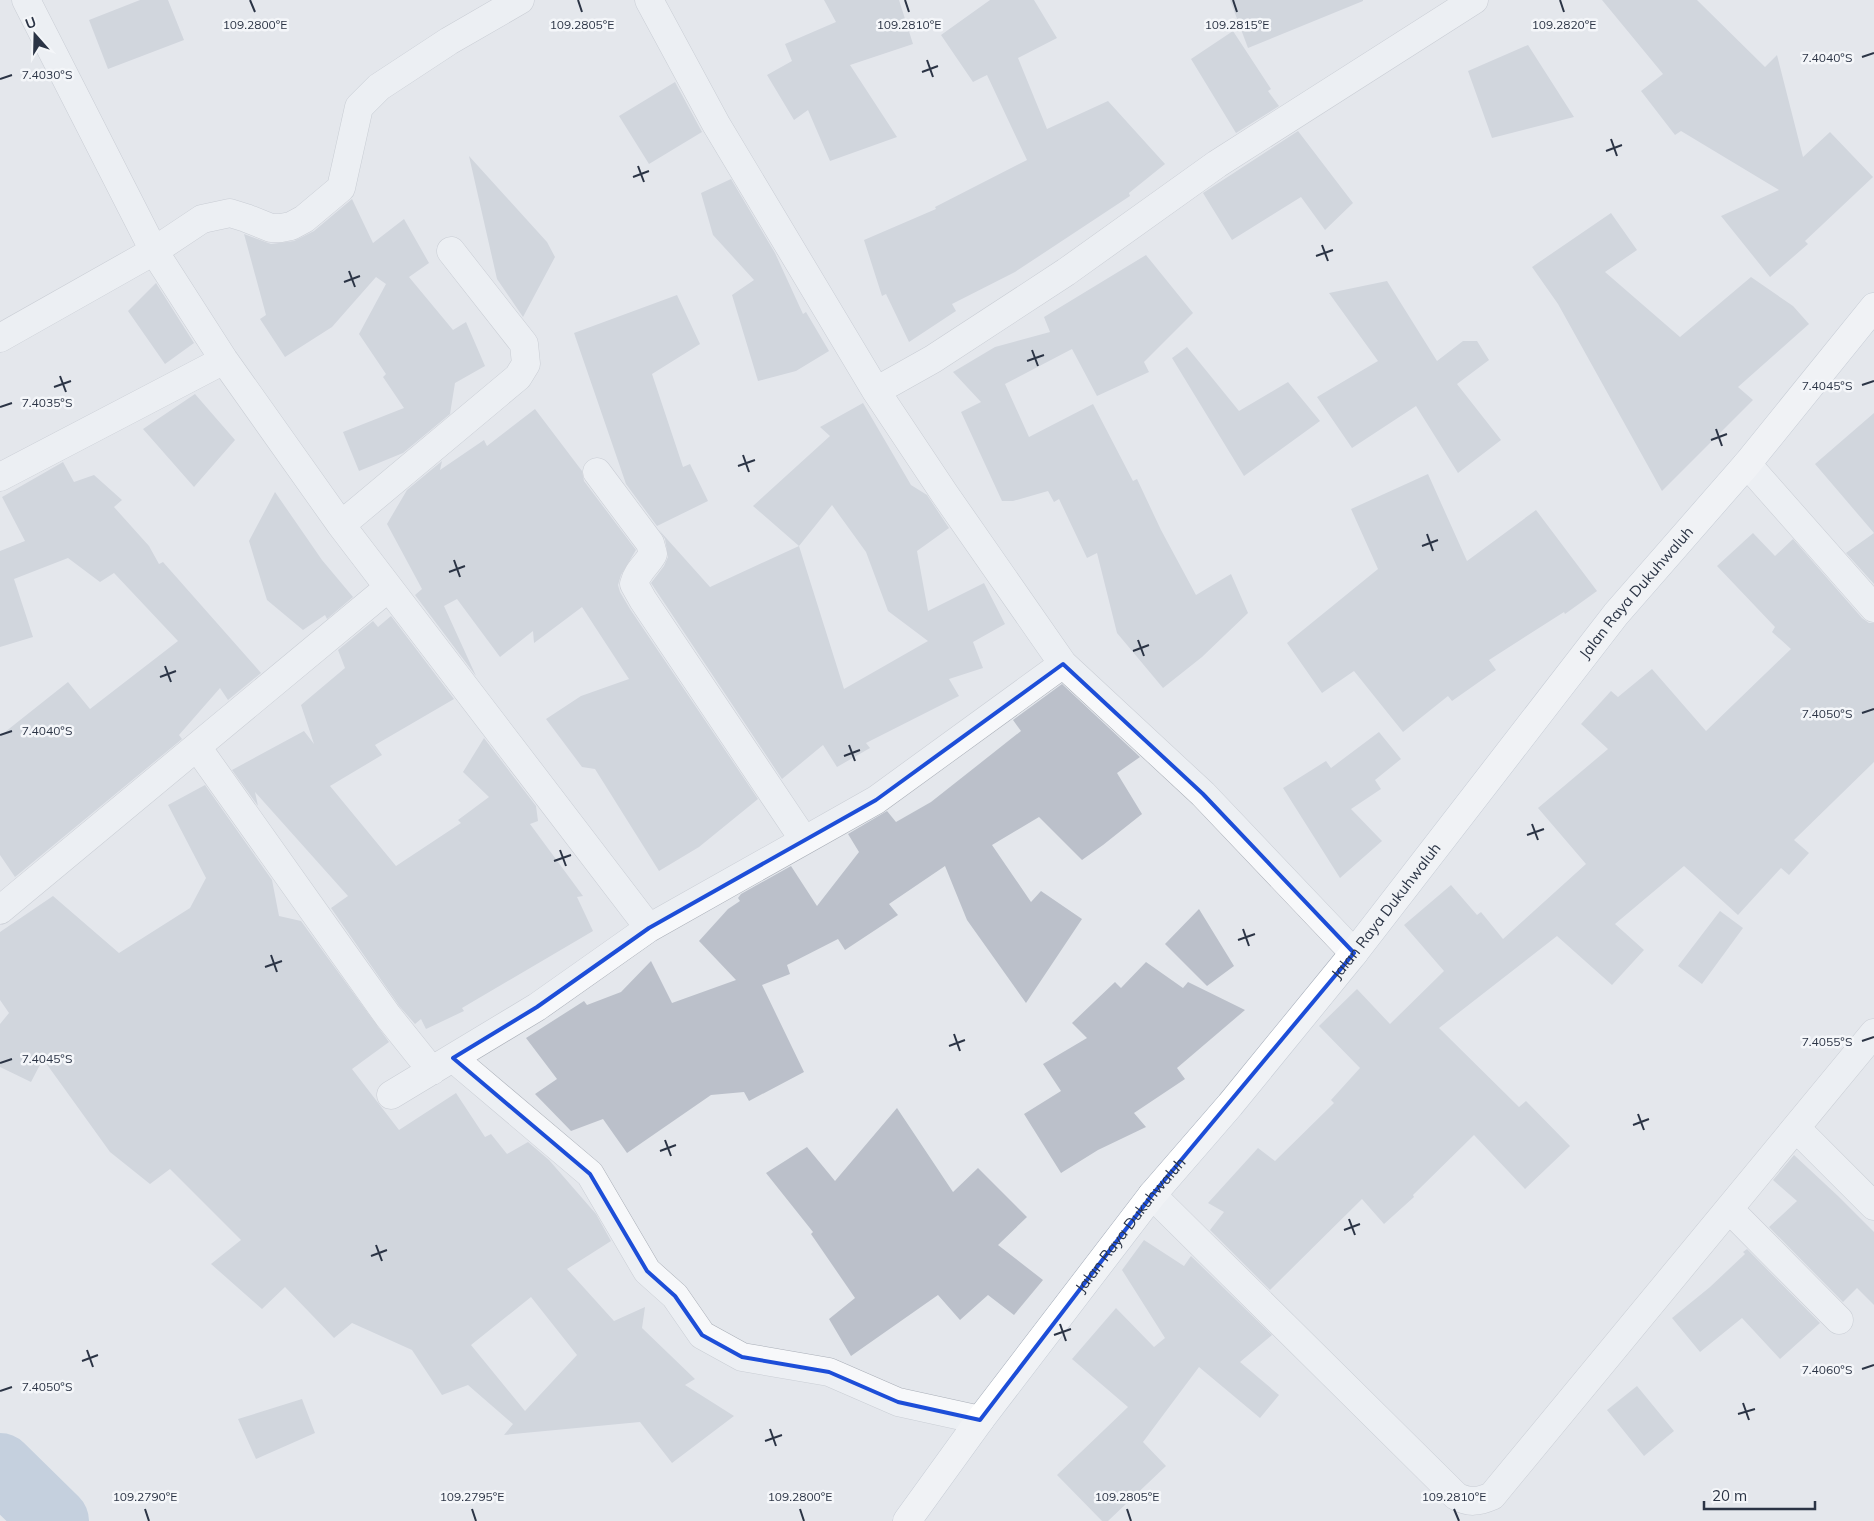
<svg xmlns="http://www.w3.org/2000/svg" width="1874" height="1521" viewBox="0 0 1874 1521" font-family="Mulish,sans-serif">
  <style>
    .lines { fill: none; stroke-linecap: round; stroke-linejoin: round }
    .river { stroke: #9fb4cc; stroke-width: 68 }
    .building { fill: #bbc0ca; fill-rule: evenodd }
    .minor-casing { stroke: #a9aeb7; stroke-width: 29 }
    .major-casing { stroke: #a3abb8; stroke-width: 29 }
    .minor { stroke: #f7f8fa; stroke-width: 28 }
    .major { stroke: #fff; stroke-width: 28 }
    .marked { fill: none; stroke: #1d4ed8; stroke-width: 4; stroke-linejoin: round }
    .ticks { fill: none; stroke: #2b3445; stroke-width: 2 }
    .labels { text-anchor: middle; stroke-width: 5; stroke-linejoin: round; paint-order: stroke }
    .street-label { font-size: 15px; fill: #2b3445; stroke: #f4f6f9 }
    .ticks-label { font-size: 12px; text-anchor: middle; fill: #2b3445; stroke: #f4f6f9; stroke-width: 5; stroke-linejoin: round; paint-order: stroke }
  </style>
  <rect width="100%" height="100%" fill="#e4e7ec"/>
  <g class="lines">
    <!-- river -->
    <path class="river" d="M0,1467l55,54"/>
  </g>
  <!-- building -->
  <path class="building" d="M140,0h28l16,40 -76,29 -19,-49z
    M824,0h75l14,44 -63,21 47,72 -67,24 -22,-51 -14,10 -27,-45 25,-14 -7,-17 51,-22z
    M990,0h44l23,38 -39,20 29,71 61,-28 57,63 -36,29 1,3 -115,76 -63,32 4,7 -47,31 -23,-48 -4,2 -18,-56 72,-31 -1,-2 92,-47 -40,-85 -14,7 -32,-47z
    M1230,0h133v1l-115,47z
    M1602,0h95l68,67 12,-12 26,102 27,-25 43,45 -68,64 3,3 -38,33 -49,-61 58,-26 -98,-59 -6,4 -34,-44 22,-17z
    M1233,31l38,58 -3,2 11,15 -43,27 -45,-74z
    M1528,45l46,72 -82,21 -24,-67z
    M675,82l27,50 -53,32 -30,-48z
    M1298,131l55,72 -28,27 -24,-33 -69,43 -29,-47z
    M469,156l78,86 8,15 -32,60 -26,-38z
    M731,179l44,74 28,61 3,-2 23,39 -33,20 -38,10 -26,-86 22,-15 -41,-45 -12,-42z
    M352,199l21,44 31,-24 25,44 -20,14 44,53 13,-8 19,44 -30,17 -5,31 -47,39 -44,18 -16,-39 61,-24 -21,-31 3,-3 -27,-40 27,-50 -10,-7 -44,50 -47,30 -25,-38 6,-4 -22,-81 27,10 23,-3 20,-10z
    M1611,213l26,37 -32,22 75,65 71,-60 42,29 16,18 -71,63 15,13 -91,91 -104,-187 -26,-37z
    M1146,255l47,58 -49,49 5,10 -52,24 -25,-47 -67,35 24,53 64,-33 40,77 4,-2 24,51 35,65 35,-21 17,39 -46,44 -39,31 -46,-55 -20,-80 -10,5 -28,-59 -5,3 -6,-11 -35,10h-11l-41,-89 20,-10 -28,-30 42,-25 55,-15 -6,-15z
    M1387,281l50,80 26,-20h14l12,19 -32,24 44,56 -43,33 -42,-67 -64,42 -35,-51 61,-36 -49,-68z
    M156,283l38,60 -29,21 -37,-53z
    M677,295l23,49 -48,30 31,93 7,-3 18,37 -51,25 -31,-42 -52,-151z
    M1187,347l52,64 49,-29 32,39 -76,55 -72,-118z
    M195,394l40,46 -41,47 -51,-58z
    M863,403l48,82 16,10 22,33 -32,23 11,60 56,-28 21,41 -32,18 10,26 -34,11 10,17 -93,47 4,5 -33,19 -14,-22 -41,34 -131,-196 13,-17 4,-9 -3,-18 -6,-9 51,57 89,-41 -46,-40 77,-70 -10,-9zM832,505l34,47 22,59 40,30 -84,48 -45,-143z
    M535,409l47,62 2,10 52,69 -15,25 -3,10 2,7 10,17 128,190 -59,48 -40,24 -64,-102 -13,-2 -36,-48 35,-23 48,-17 -47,-72 -48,36 -1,-12 -33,26 -43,-58 -13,7 32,70 -61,-81 7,-6 -35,-65 20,-34 35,-29 -2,9 44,-30 3,6z
    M1874,413v171l-28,-31 28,-20 -59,-69z
    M63,462l11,20 20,-7 28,25 -8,7 35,39 10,18 4,-2 98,111 -33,27 -8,-12 -41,47 3,4 -167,138 -15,-22v-119l68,-54 22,27 88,-68 -64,-68 -14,9 -32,-24 -54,21 19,58 -33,10v-96l25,-10 -23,-44z
    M1428,474l39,87 69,-51 61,81 -32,23 -1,-2 -75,48 7,10 -44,31 -4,-5 -45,36 -49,-61 -32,22 -35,-50 91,-74 -27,-60z
    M275,492l47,68 31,37 -26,22 -2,-4 -22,15 -36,-30 -18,-59z
    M1753,533l22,23 18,-17 69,79 7,5h5v139l-80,78 15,13 -20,22 -8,-7 -43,47 -54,-49 -69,58 29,26 -32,35 -55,-49 -118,92 80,79 7,-6 44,45 -45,43 -51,-54 -61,60 1,2 -30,27 -22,-25 -92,91 -60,-60 14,-18 -16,-9 50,-55 17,13 59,-58 -3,-3 29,-32 -41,-42 38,-37 33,35 54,-53 -40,-46 47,-40 26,30 4,-3 22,27 83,-75 -48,-56 70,-59 -27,-25 30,-33 7,6 34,-28 54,62 85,-82 -19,-17 3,-5 -58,-61z
    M391,616l63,83 -79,46 7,10 -52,31 66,80 65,-43 -3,-3 31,-23 -26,-25 21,-34 52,68 2,15 -8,3 53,72 -6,1 16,34 -131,77 2,3 -38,18 -5,-10 -6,5 -15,-17 -69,-99 17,-12 -93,-104 3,14 -26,-36 72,-39 10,13 -13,-39 44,-37 -7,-18 35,-29 5,6z
    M1062,684l78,73 -23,16 25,41 -39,31 -21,15 -43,-43 -47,28 39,57 10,-11 41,28 -56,84 -59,-83 -22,-54 -56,38 9,11 -53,35 -7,-11 -51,26 3,9 -28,11 42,87 -55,29 -5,-9 -33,3 -84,58 -24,-34 -32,12 -36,-37 22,-15 -31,-41 58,-37 3,4 34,-13 30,-31 21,42 64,-23 -37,-39 29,-32 12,-8 -2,-3 3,-4 50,-28 26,40 42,-54 -11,-18 39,-23 9,11 35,-20 90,-71 -8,-11z
    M1379,732l22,27 -26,21 6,9 -30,20 31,32 -42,37 -57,-90 43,-27 5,7z
    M205,785l67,95 7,36 22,5 88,121 -37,27 47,61 57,-37 29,44 6,-3 16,20 21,-12 21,18 47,54 15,27 -44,28 47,52 31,-14 -3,21 53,51 -10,6 49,31 -62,47 -32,-41 -136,13 9,-11 -45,-39 -26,10 -30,-45 -60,-27 -18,15 -49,-51 -23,22 -51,-45 30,-24 -71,-71 -20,15 -40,-32 -67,-93 -12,23 -31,-15v-43l9,-11 -9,-13v-68l53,-36 66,57 71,-45 16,-30 -38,-73zM531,1297l46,58 -52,56 -54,-66z
    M1199,909l35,57 -27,20 -42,-42z
    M1720,911l23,17 -41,56 -24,-18z
    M1146,962l37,26 5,-6 57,28 -68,58 8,11 -51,34 12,14 -48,23 -37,23 -37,-59 37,-23 -18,-27 44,-26 -15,-15 43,-41 6,6z
    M897,1108l56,84 25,-24 49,49 -29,28 45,35 -29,35 -26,-20 -28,25 -22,-25 -87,61 -22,-37 26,-21 -44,-64 2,-2 -47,-59 41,-26 28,34z
    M1794,1155l44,41 36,36v73l-17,-17 -14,14 -74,-75 28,-26 -24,-21z
    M1144,1240l40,26 7,-10 81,79 -32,27 39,33 -19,23 -61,-51 -56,75 23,24 -58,55h-6l-45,-46 71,-68 -56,-48 44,-51 38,39 11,-9 -43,-68z
    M1747,1249l73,74 -40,36 -38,-41 -42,34 -28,-34 38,-31 35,-33 -2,-2z
    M1637,1386l37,45 -30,25 -37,-46z
    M302,1399l13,34 -59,26 -18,-40z"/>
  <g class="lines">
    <!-- minor casing -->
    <g class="minor-casing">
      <path id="minor" d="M26,0l128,251 70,109 117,165 308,403
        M649,0l67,124 160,267 68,102 119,171 140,130 151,159
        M0,338l154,-87 48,-32 28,-6 16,5 25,10h10l10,-2 13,-7 37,-31 18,-81 20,-20 70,-46 71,-41
        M876,391l57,-32 133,-87 151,-108 257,-164
        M1747,464l127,144
        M597,472l53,71 3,11c-6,11 -16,17 -19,30l9,16 161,240
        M0,477l224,-117
        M341,525l177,-148 8,-13 -2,-20 -73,-93
        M197,747l191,269 44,55
        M0,910l388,-322
        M453,1058l137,116 57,97 28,25 27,39 40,22 87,15 69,30 82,18
        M391,1095l146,-88 112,-79 227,-128 187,-136
        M1796,1128l78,78
        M1152,1195l304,301c13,7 22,6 36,0l382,-463
        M1729,1209l110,111"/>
    </g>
    <!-- major casing -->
    <g class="major-casing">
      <g id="major">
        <path id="s1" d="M907,1521l73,-101 172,-225 78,-90 124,-152 262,-339 131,-150 127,-157"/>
      </g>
    </g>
    <!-- minor -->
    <use href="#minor" class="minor"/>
    <!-- major -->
    <use href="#major" class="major"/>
  </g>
  <!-- marked area -->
  <path d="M0 0H1874V1521H0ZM1063,664l140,130 151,159 -202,242 -172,225 -82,-18 -69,-30 -87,-15 -40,-22 -27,-39 -28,-25 -57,-97 -137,-116 84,-51 112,-79 227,-128z" fill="#e4e7ec" fill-opacity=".55" fill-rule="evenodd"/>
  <path class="marked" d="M1063,664l140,130 151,159 -202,242 -172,225 -82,-18 -69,-30 -87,-15 -40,-22 -27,-39 -28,-25 -57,-97 -137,-116 84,-51 112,-79 227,-128z"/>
  <!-- ticks -->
  <path class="ticks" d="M250,0l5,12M578,0l4,12M905,0l4,12M1233,0l4,12M1560,0l4,12M1862,57l12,-4M927,60l6,17M922,72l16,-6M0,79l12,-4M1611,139l6,17M1606,151l16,-6M638,166l6,16M633,177l16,-6M1322,245l6,16M1316,256l17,-6M349,271l6,16M344,282l16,-6M1032,350l6,16M1027,361l17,-6M60,376l6,16M1862,385l12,-4M54,387l17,-6M0,407l12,-4M1716,429l6,17M1711,440l16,-6M743,455l6,17M738,466l17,-6M1427,534l6,17M1422,546l16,-6M454,560l6,17M449,572l16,-6M1138,640l6,16M1133,651l16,-6M165,666l6,16M160,677l16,-6M1862,713l12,-4M0,735l12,-4M849,745l6,16M844,756l16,-6M1532,824l6,16M1527,835l17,-6M560,850l6,16M554,861l17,-6M1243,929l6,17M1238,940l17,-6M271,955l6,17M265,967l17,-6M954,1034l6,17M1862,1041l12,-4M949,1046l16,-6M0,1063l12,-4M1638,1114l6,16M1633,1125l16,-6M665,1140l6,16M660,1151l16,-6M1349,1219l6,16M1344,1230l16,-6M376,1245l6,16M371,1256l16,-6M1060,1324l6,17M1054,1335l17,-6M87,1350l6,17M82,1361l16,-6M1862,1369l12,-4M0,1391l12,-4M1743,1403l6,17M1738,1414l17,-5M770,1429l6,17M765,1441l17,-6M145,1509l4,12M472,1509l4,12M800,1509l4,12M1127,1509l4,12M1454,1509l5,12"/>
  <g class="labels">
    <!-- street labels -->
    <g class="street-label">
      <text dy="5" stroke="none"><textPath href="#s1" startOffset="1181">Jalan Raya Dukuhwaluh</textPath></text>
      <text dy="5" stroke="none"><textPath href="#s1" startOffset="776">Jalan Raya Dukuhwaluh</textPath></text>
      <text dy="5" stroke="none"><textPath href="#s1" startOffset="371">Jalan Raya Dukuhwaluh</textPath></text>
    </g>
  </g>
  <g class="ticks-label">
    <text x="255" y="29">109.2800°E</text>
    <text x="582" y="29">109.2805°E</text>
    <text x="909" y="29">109.2810°E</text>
    <text x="1237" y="29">109.2815°E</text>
    <text x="1564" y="29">109.2820°E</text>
    <text x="1827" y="62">7.4040°S</text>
    <text x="47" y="79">7.4030°S</text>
    <text x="1827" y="390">7.4045°S</text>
    <text x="47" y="407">7.4035°S</text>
    <text x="1827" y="718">7.4050°S</text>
    <text x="47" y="735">7.4040°S</text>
    <text x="1827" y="1046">7.4055°S</text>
    <text x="47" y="1063">7.4045°S</text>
    <text x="1827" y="1374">7.4060°S</text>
    <text x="47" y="1391">7.4050°S</text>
    <text x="145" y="1501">109.2790°E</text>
    <text x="472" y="1501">109.2795°E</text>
    <text x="800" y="1501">109.2800°E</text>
    <text x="1127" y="1501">109.2805°E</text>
    <text x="1454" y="1501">109.2810°E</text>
  </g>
  <!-- north arrow -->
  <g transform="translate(35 35) rotate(340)" stroke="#f4f6f9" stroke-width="4" paint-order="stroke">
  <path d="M0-4L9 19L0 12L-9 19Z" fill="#2b3445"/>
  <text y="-8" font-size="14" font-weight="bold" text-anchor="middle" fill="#2b3445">U</text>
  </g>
  <!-- scale -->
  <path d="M1704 1501v8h111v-8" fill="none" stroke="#2b3445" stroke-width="2.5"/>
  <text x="1712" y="1501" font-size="15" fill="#2b3445" stroke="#f4f6f9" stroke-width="4" paint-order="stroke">20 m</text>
</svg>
